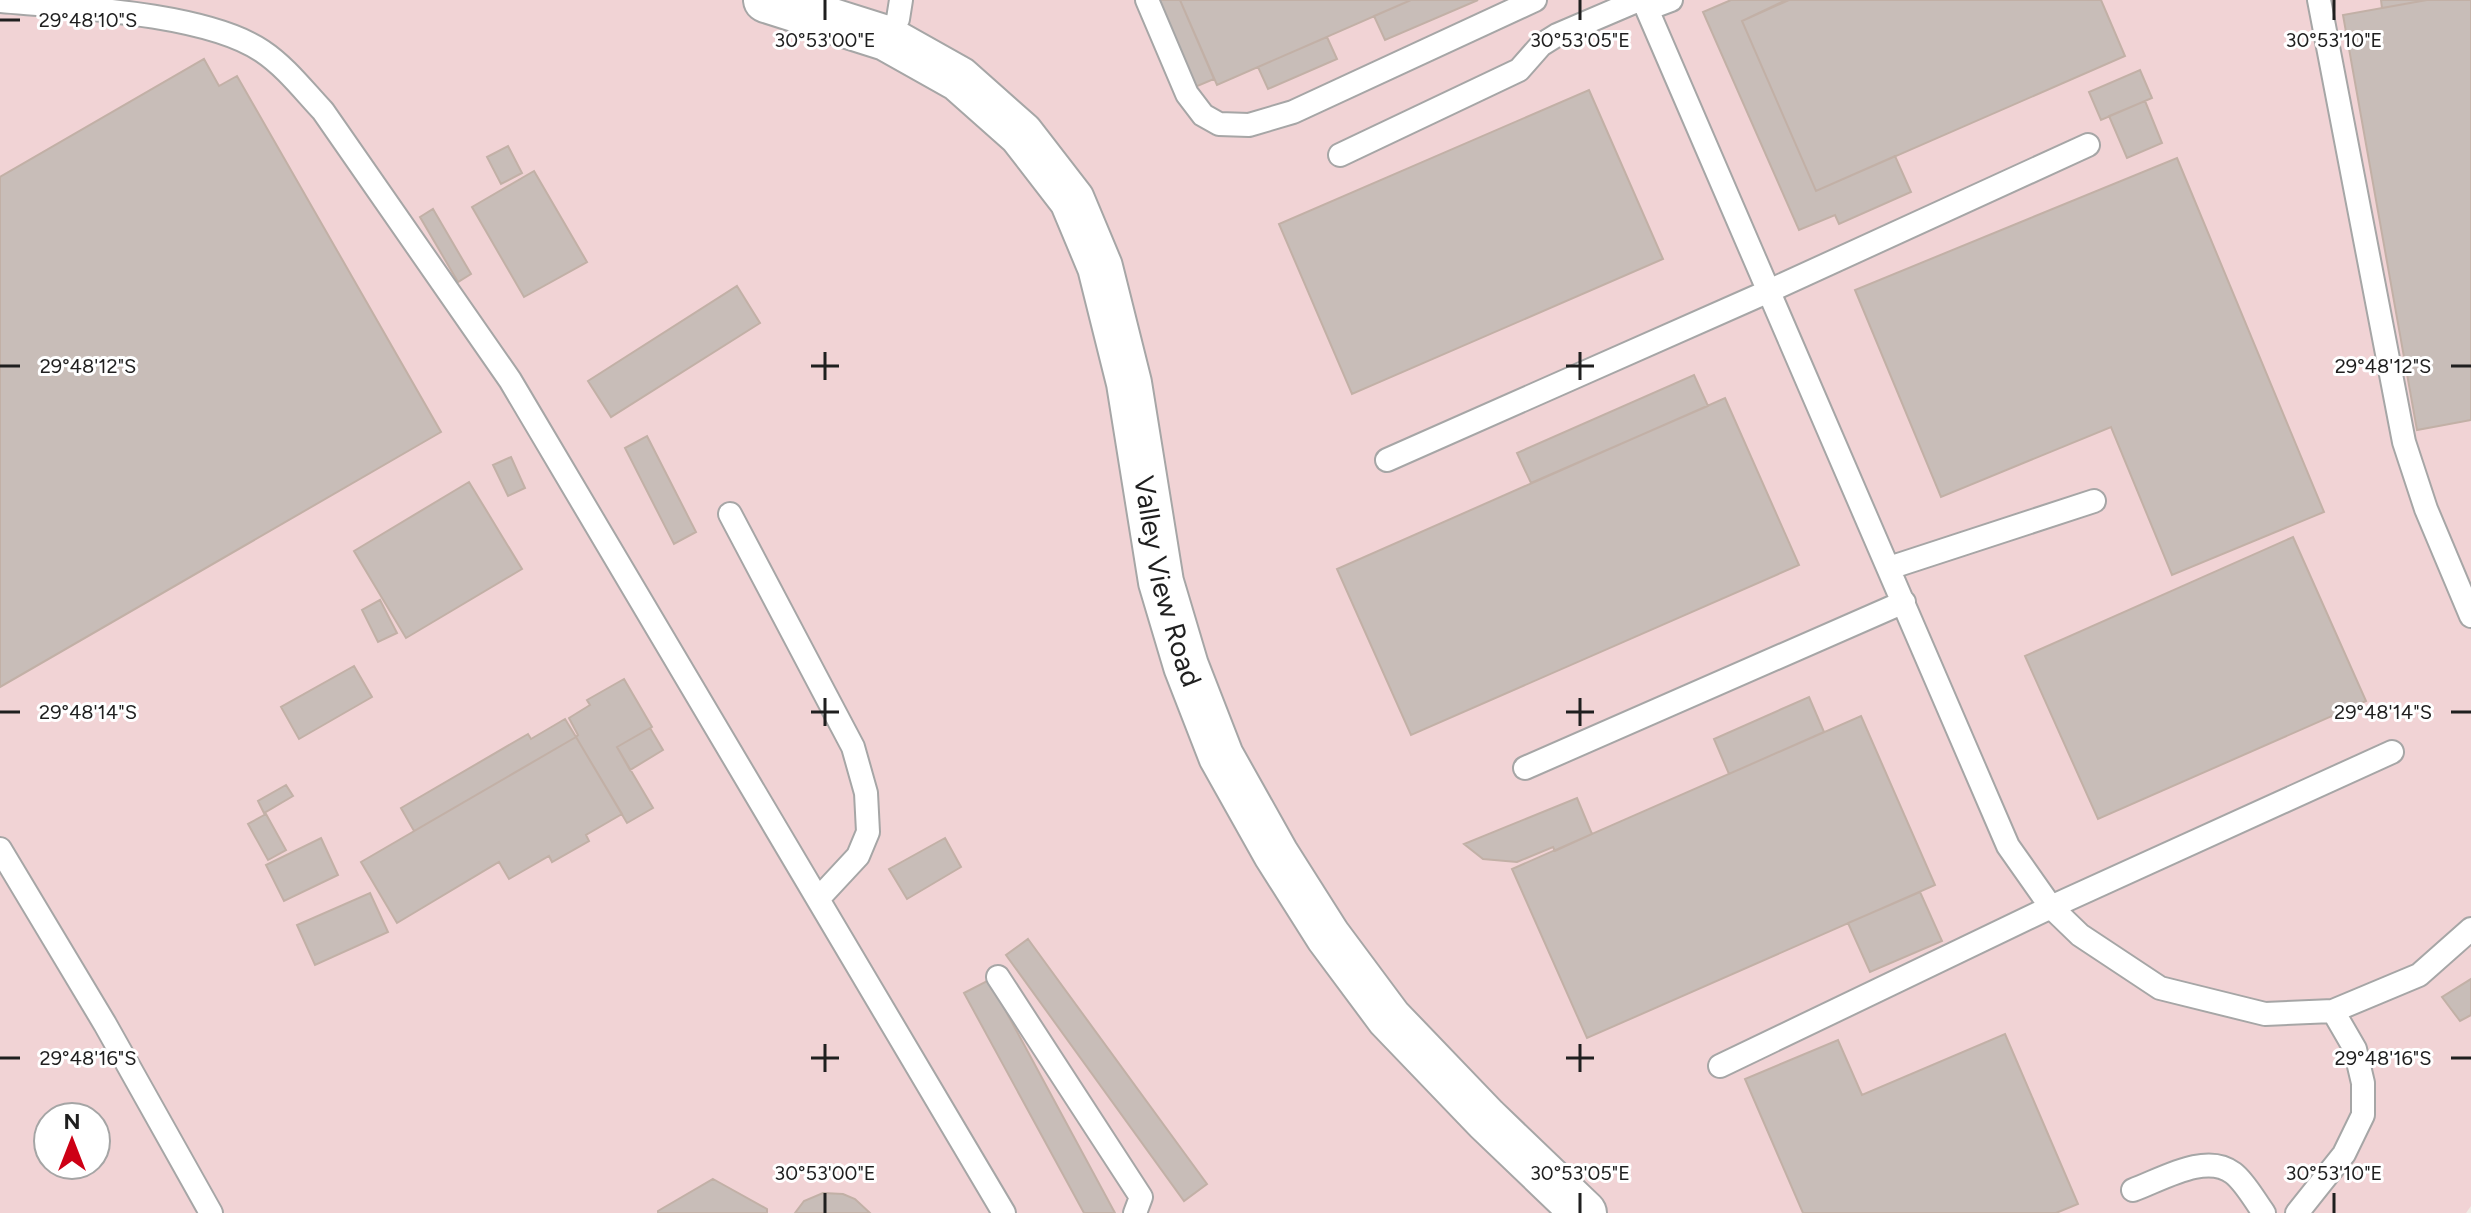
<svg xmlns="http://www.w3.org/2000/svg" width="2471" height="1213" viewBox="0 0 2471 1213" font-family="Figtree,sans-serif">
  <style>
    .commercial { fill: #f1d3d5; fill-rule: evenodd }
    .building { fill: #c8bdb8; stroke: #c2b0a6; stroke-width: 2 }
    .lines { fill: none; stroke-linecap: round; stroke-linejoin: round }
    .lane-casing { stroke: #a6a6a6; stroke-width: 26 }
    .street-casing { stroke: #a6a6a6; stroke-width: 48 }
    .lane { stroke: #fff; stroke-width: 22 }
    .street { stroke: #fff; stroke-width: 44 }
    .ticks { fill: none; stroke: #1f1f1f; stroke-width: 3 }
    .labels { text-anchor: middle; stroke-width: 6; stroke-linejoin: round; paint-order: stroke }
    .street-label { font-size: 28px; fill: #1f1f1f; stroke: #fff }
    .ticks-label { font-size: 20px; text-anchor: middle; fill: #1f1f1f; stroke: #fff; stroke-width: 6; stroke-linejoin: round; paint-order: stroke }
  </style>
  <rect width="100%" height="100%" fill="#f0ebe5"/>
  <!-- commercial -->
  <path class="commercial" d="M0,0h2471v1206l-5,7h-2466zM48,1117h48v48h-48z"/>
  <!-- building -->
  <path class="building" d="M1157,0h23l34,79 -19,8z
    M1180,0h231l-194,85z
    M1411,0h67l-93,40 -11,-24z
    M1731,0h55l-44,21 74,170 79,-35 16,36 -72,32 -4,-9 -36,15 -96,-218z
    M1789,0h312l24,56 -309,135 -74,-170z
    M2381,0h46l-45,8z
    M2427,0h44v420l-54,10 -74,-415z
    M1327,37l10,22 -69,30 -10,-22z
    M204,59l15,27 18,-10 204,356 -441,255v-510z
    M2140,70l12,28 -51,22 -12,-28z
    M1589,90l74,169 -311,135 -73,-170z
    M2145,101l17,42 -35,15 -18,-42z
    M508,146l14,27 -21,11 -14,-27z
    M2177,158l147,354 -152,63 -61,-148 -170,70 -86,-207z
    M534,171l53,91 -63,35 -52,-90z
    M433,209l38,65 -13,8 -38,-65z
    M737,286l23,37 -149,94 -23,-36z
    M1694,375l14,31 -177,77 -14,-30z
    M1725,398l74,167 -388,170 -74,-166z
    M647,436l49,96 -22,12 -49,-96z
    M511,457l14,31 -17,8 -15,-31z
    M469,482l53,87 -116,69 -52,-87z
    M2293,537l73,164 -268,118 -73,-163z
    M380,600l17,33 -19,9 -16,-32z
    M354,666l18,31 -73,42 -18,-32z
    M624,679l28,48 -35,20 36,61 -26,15 -51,-86 2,-2 -9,-17 21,-13 -3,-5z
    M1809,697l15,35 -95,42 -15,-35z
    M1861,716l74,169 -348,153 -75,-169z
    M565,719l11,18 -162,94 -13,-23 127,-74 3,5z
    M650,728l13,22 -33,20 -13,-23z
    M576,737l46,77 -36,21 3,6 -37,21 -3,-6 -40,23 -10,-17 -102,61 -36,-61z
    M286,785l7,11 -29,17 -6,-12z
    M1577,798l15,36 -37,17 -2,-4 -36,15 -34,-3 -19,-15z
    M266,814l20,36 -18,10 -20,-36z
    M321,838l17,37 -54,26 -18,-36z
    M945,838l16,29 -54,32 -18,-30z
    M1920,892l22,49 -72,31 -22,-49z
    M370,893l18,39 -73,33 -18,-40z
    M1028,939l179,245 -23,17 -178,-246z
    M2471,979v36l-11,6 -18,-24z
    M989,980l126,233h-31l-120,-220z
    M2005,1034l73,170 -22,9h-253l-58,-134 93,-39 24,55z
    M713,1179l54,30v4h-109v-2z
    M823,1193l20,1 12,5 15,14h-75l9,-12z"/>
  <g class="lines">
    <!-- lane casing -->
    <g class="lane-casing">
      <path id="lane" d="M1147,0l40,94 16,21 16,9 30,1 44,-13 242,-112
        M1643,0l365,846 43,61 29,28 80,53 105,26 68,-3 86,-36 52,-46
        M2319,0l85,442 22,67 45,107
        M0,1c70,6 206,12 262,50 24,16 42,40 61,60l187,269 494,833
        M1647,9l24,-9
        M886,38l12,-19 3,-19
        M1340,155l179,-85 22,-25 16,-10 82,-35
        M1387,460l382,-169 319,-146
        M730,514l123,233 13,46 2,39 -10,24 -40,43
        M1889,568l205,-67
        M1525,768l379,-166
        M0,849l105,175 106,189
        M998,977l143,220 -6,16
        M1720,1066l331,-159 341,-155
        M2133,1190c28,-10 73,-38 100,-17 12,9 22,28 31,40
        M2297,1213l47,-59 19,-39v-32l-8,-34 -22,-38"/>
    </g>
    <!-- street casing -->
    <g class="street-casing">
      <g id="street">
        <path id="s1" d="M766,0l120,38 73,41 62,55 51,66 28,67 29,116 32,199 25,84 35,90 55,98 52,82 61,82 97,101 98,94"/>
      </g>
    </g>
    <!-- lane -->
    <use href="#lane" class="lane"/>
    <!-- street -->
    <use href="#street" class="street"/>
  </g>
  <!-- ticks -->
  <path class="ticks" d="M825,0v20M1580,0v20M2334,0v20M0,20h20M825,352v28M1580,352v28M0,366h20M811,366h28M1566,366h28M2451,366h20M825,698v28M1580,698v28M0,712h20M811,712h28M1566,712h28M2451,712h20M825,1044v28M1580,1044v28M0,1058h20M811,1058h28M1566,1058h28M2451,1058h20M825,1193v20M1580,1193v20M2334,1193v20"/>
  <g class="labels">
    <!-- street labels -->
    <g class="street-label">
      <text dy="10" stroke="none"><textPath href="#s1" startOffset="770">Valley View Road</textPath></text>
    </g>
  </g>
  <g class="ticks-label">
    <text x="88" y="27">29°48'10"S</text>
    <text x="825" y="47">30°53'00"E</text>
    <text x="1580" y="47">30°53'05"E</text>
    <text x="2334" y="47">30°53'10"E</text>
    <text x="88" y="373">29°48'12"S</text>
    <text x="2383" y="373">29°48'12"S</text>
    <text x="88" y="719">29°48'14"S</text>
    <text x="2383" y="719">29°48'14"S</text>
    <text x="88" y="1065">29°48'16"S</text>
    <text x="2383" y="1065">29°48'16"S</text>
    <text x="825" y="1180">30°53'00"E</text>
    <text x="1580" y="1180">30°53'05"E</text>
    <text x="2334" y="1180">30°53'10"E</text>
  </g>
  <!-- north arrow -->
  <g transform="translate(72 1141)"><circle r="38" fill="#ffffff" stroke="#a5a5a5" stroke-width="2"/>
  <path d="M0-6L14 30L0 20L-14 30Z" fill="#cd0015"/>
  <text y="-12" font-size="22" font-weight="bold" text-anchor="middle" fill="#1f1f1f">N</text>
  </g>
</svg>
